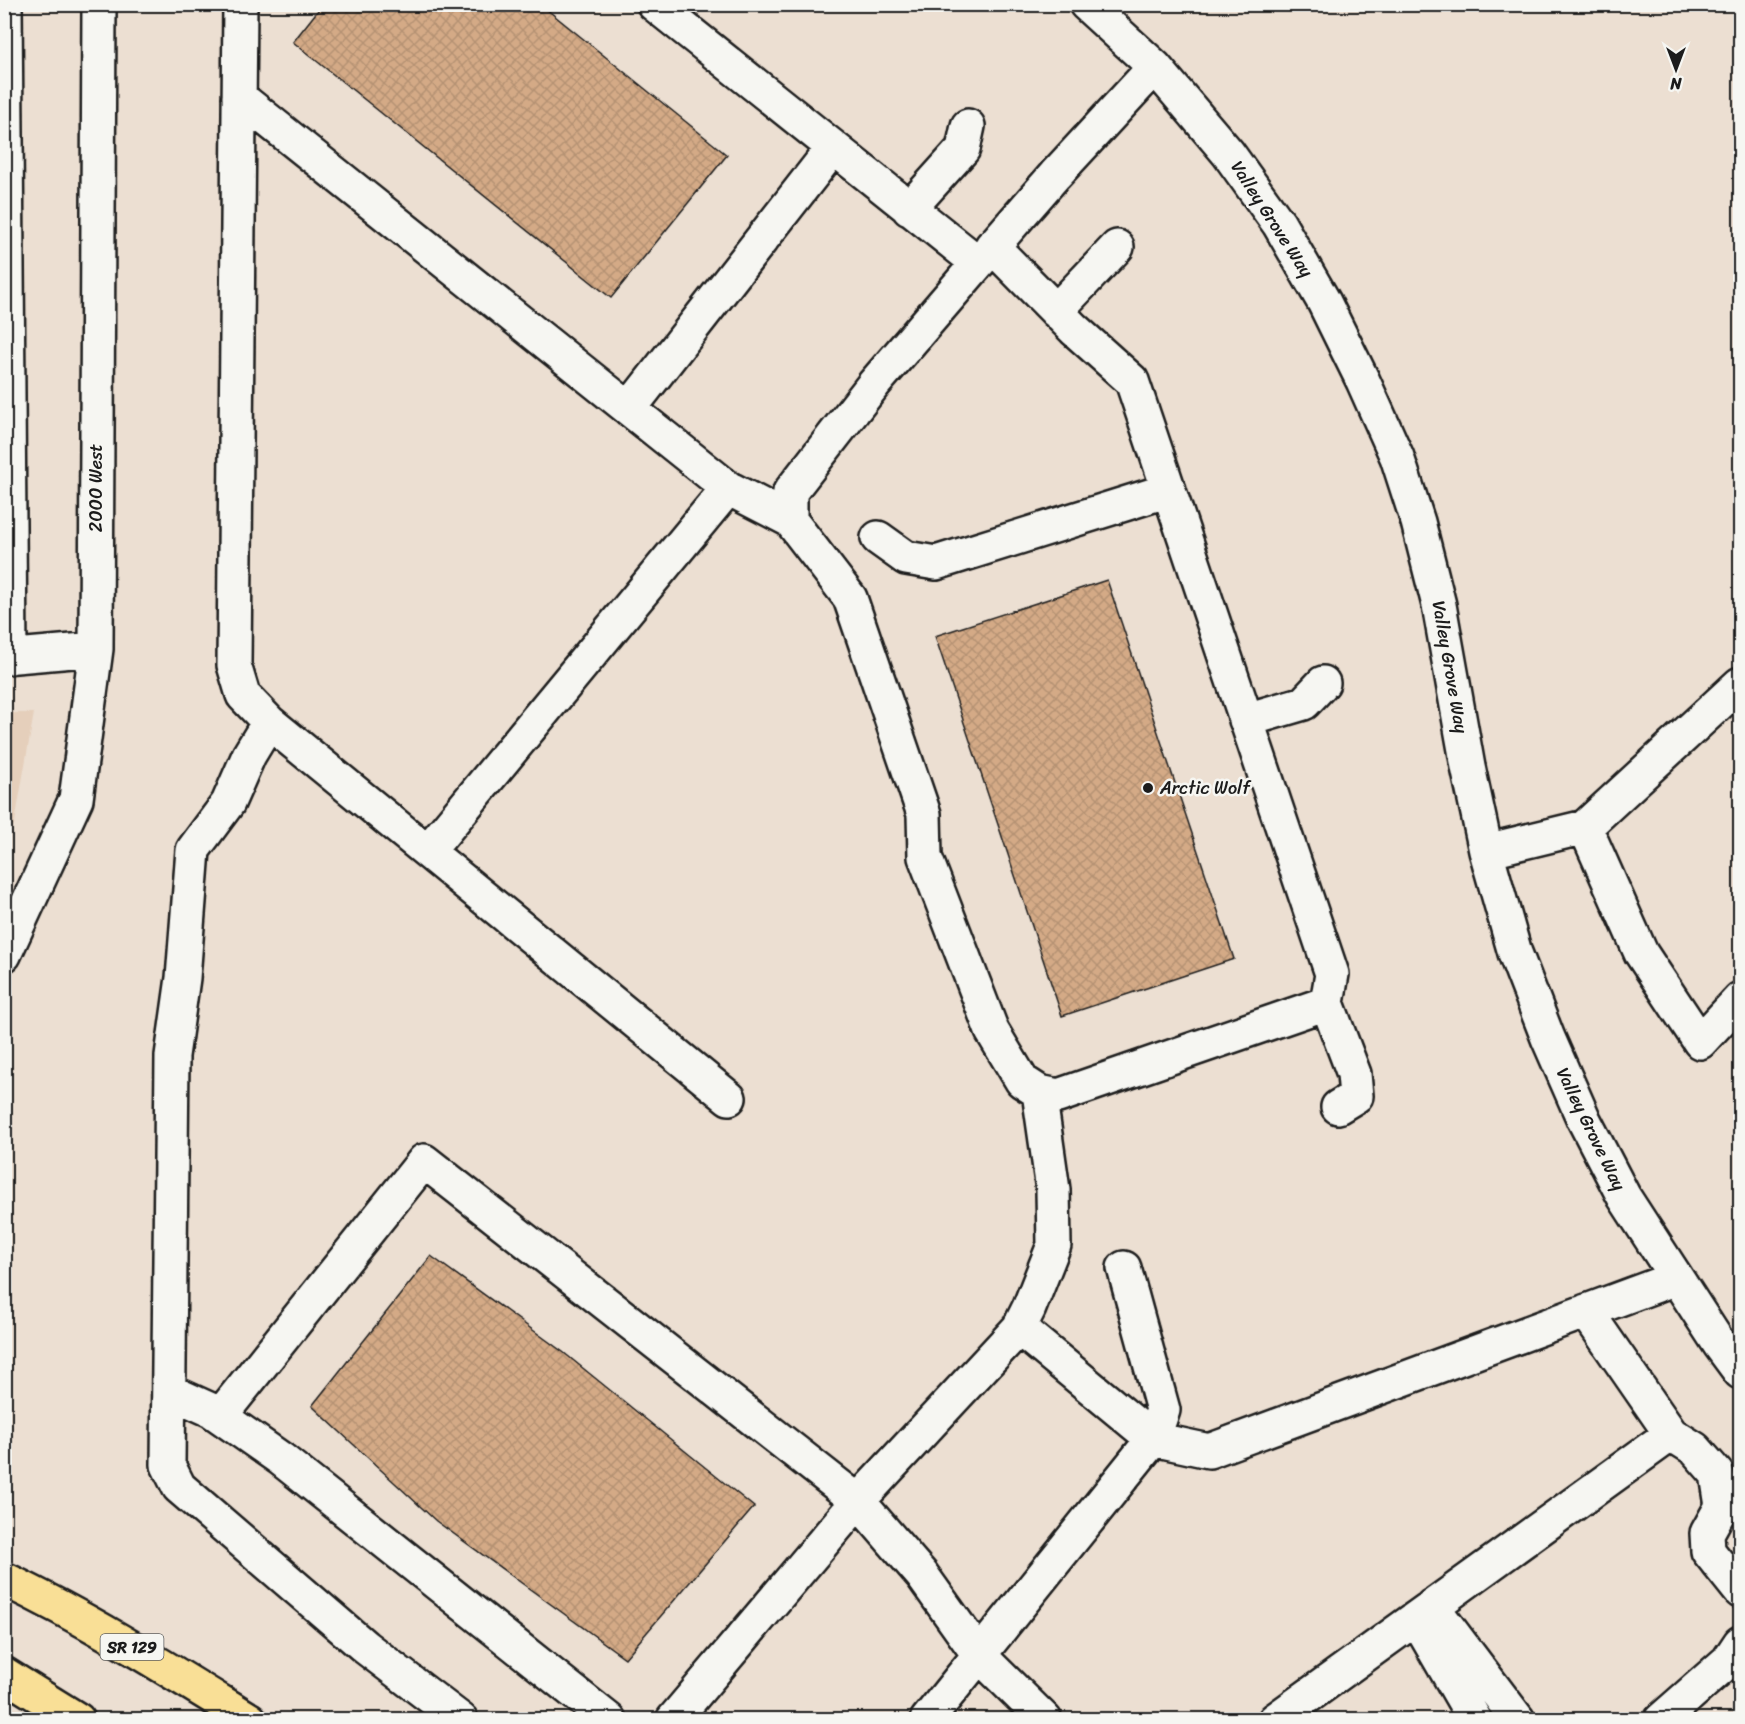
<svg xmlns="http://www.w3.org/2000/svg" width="1745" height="1724" viewBox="0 0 1745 1724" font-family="Sriracha,sans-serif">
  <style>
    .built { fill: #e5cfbb }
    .building { fill: url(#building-cross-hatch); stroke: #1c1c1c; stroke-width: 1.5 }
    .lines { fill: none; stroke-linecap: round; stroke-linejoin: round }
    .minor-casing { stroke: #1c1c1c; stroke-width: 38 }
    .major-casing { stroke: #1c1c1c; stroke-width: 38 }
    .minor { stroke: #f6f6f2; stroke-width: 33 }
    .major { stroke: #f9df96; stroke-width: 33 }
    .poi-dot { fill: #1c1c1c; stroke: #f6f6f2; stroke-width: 2 }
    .labels { text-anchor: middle; stroke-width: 5; stroke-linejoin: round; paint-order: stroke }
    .shield { fill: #f6f6f2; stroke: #5d5d5c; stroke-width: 1.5 }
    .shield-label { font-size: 16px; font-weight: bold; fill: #1c1c1c }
    .street-label { font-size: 18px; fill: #1c1c1c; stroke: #f6f6f2 }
    .poi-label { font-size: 18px; fill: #1c1c1c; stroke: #f6f6f2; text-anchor: start }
  </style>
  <defs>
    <pattern id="building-cross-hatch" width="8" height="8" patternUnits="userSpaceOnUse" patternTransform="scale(1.5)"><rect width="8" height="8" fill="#d4aa86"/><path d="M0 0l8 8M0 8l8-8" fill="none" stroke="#b59273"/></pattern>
  </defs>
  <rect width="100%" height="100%" fill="#ecdfd2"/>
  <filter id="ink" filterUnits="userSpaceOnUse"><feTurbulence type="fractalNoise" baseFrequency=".0167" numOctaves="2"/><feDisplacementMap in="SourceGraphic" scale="12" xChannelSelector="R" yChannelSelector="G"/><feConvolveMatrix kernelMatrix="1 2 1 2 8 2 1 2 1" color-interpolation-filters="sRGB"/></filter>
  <g filter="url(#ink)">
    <!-- built -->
    <path class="built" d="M5,713h29l-19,109 -10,25z"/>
    <!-- building -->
    <path class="building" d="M323,4h217l187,151 -116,143 -318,-256z
      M1107,580l127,379 -172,57 -127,-380z
      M431,1256l132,96 191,155 -129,151 -189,-137 -124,-115z"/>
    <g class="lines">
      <!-- minor casing -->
      <g class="minor-casing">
        <path id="minor" d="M5,4l5,653
          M240,4l-6,661 9,30 26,27 460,376
          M654,4l324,259
          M1086,4l69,63 73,86 51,71 45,78 39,79 34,76 21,65 21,83 29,162 18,84 29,102 33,85 36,82 40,77 96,148 20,27
          M239,97l489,391 62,32
          M909,209l54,-60 5,-23
          M992,246l82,83 58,52 200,593 -5,29 -269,93 -19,-4 -17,-11 -30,-50 -67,-174 -1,-43 -74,-216 -60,-78v-28l84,-108 104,-121 77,-88 100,-108
          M1056,311l61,-64
          M629,409l204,-261
          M878,538l28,20 30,5 233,-73
          M4,657l92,-8
          M1246,720l58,-17 19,-20
          M269,722l-20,33 -21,48 -35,47 -10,128 -11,78 -4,409 11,22 186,160 96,73
          M1585,827l56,126 59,89 40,-43
          M428,851l300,-363
          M1486,851l99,-24 155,-143
          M4,955l72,-156 20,-150 3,-645
          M1327,1003l27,71 2,22 -18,11
          M1039,1092l14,98 1,55 -25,63 -10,20 134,111 56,12 467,-173
          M169,1391l42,19 70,49 328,261
          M220,1416l204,-255 434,340 64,74 57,80 66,65
          M1671,1434l24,15 22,25 5,32 -15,27 1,18 32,40
          M1432,1606l86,114
          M1416,1618l59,102
          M673,1720l185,-219 161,-173
          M927,1720l226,-281 10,-29 -39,-142
          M1275,1720l396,-286 -85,-123
          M1661,1720l67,-59 12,-18"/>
      </g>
      <!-- major casing -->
      <g class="major-casing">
        <path id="major" d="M4,1579c86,41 165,91 246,141
          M4,1674l74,46"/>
      </g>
      <!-- minor -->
      <use href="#minor" class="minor"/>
      <!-- major -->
      <use href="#major" class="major"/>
    </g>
  </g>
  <!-- markers -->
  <circle class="poi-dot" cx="1148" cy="788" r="6"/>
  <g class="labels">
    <!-- shield labels -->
    <rect class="shield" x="100.5" y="1634" width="63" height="26" rx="4.5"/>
    <g class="shield-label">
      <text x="132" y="1653">SR 129</text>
    </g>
    <!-- street labels -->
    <g class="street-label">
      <text transform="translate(1272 219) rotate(57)" y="6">Valley Grove Way</text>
      <text transform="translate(96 488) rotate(-90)" y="6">2000 West</text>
      <text transform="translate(1450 667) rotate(80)" y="6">Valley Grove Way</text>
      <text transform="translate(1591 1129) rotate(64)" y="6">Valley Grove Way</text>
    </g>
    <!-- poi labels -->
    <g class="poi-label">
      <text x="1160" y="794">Arctic Wolf</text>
    </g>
  </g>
  <!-- margin -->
  <rect width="1745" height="1724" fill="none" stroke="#f6f6f2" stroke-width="24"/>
  <rect x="12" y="12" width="1721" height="1700" fill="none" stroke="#1c1c1c" stroke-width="2" filter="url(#ink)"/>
  <!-- north arrow -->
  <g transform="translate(1676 69) rotate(180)" stroke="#f6f6f2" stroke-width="4.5" paint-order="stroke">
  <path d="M0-4.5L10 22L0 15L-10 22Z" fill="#1c1c1c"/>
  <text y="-9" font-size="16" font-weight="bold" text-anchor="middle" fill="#1c1c1c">N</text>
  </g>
</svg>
